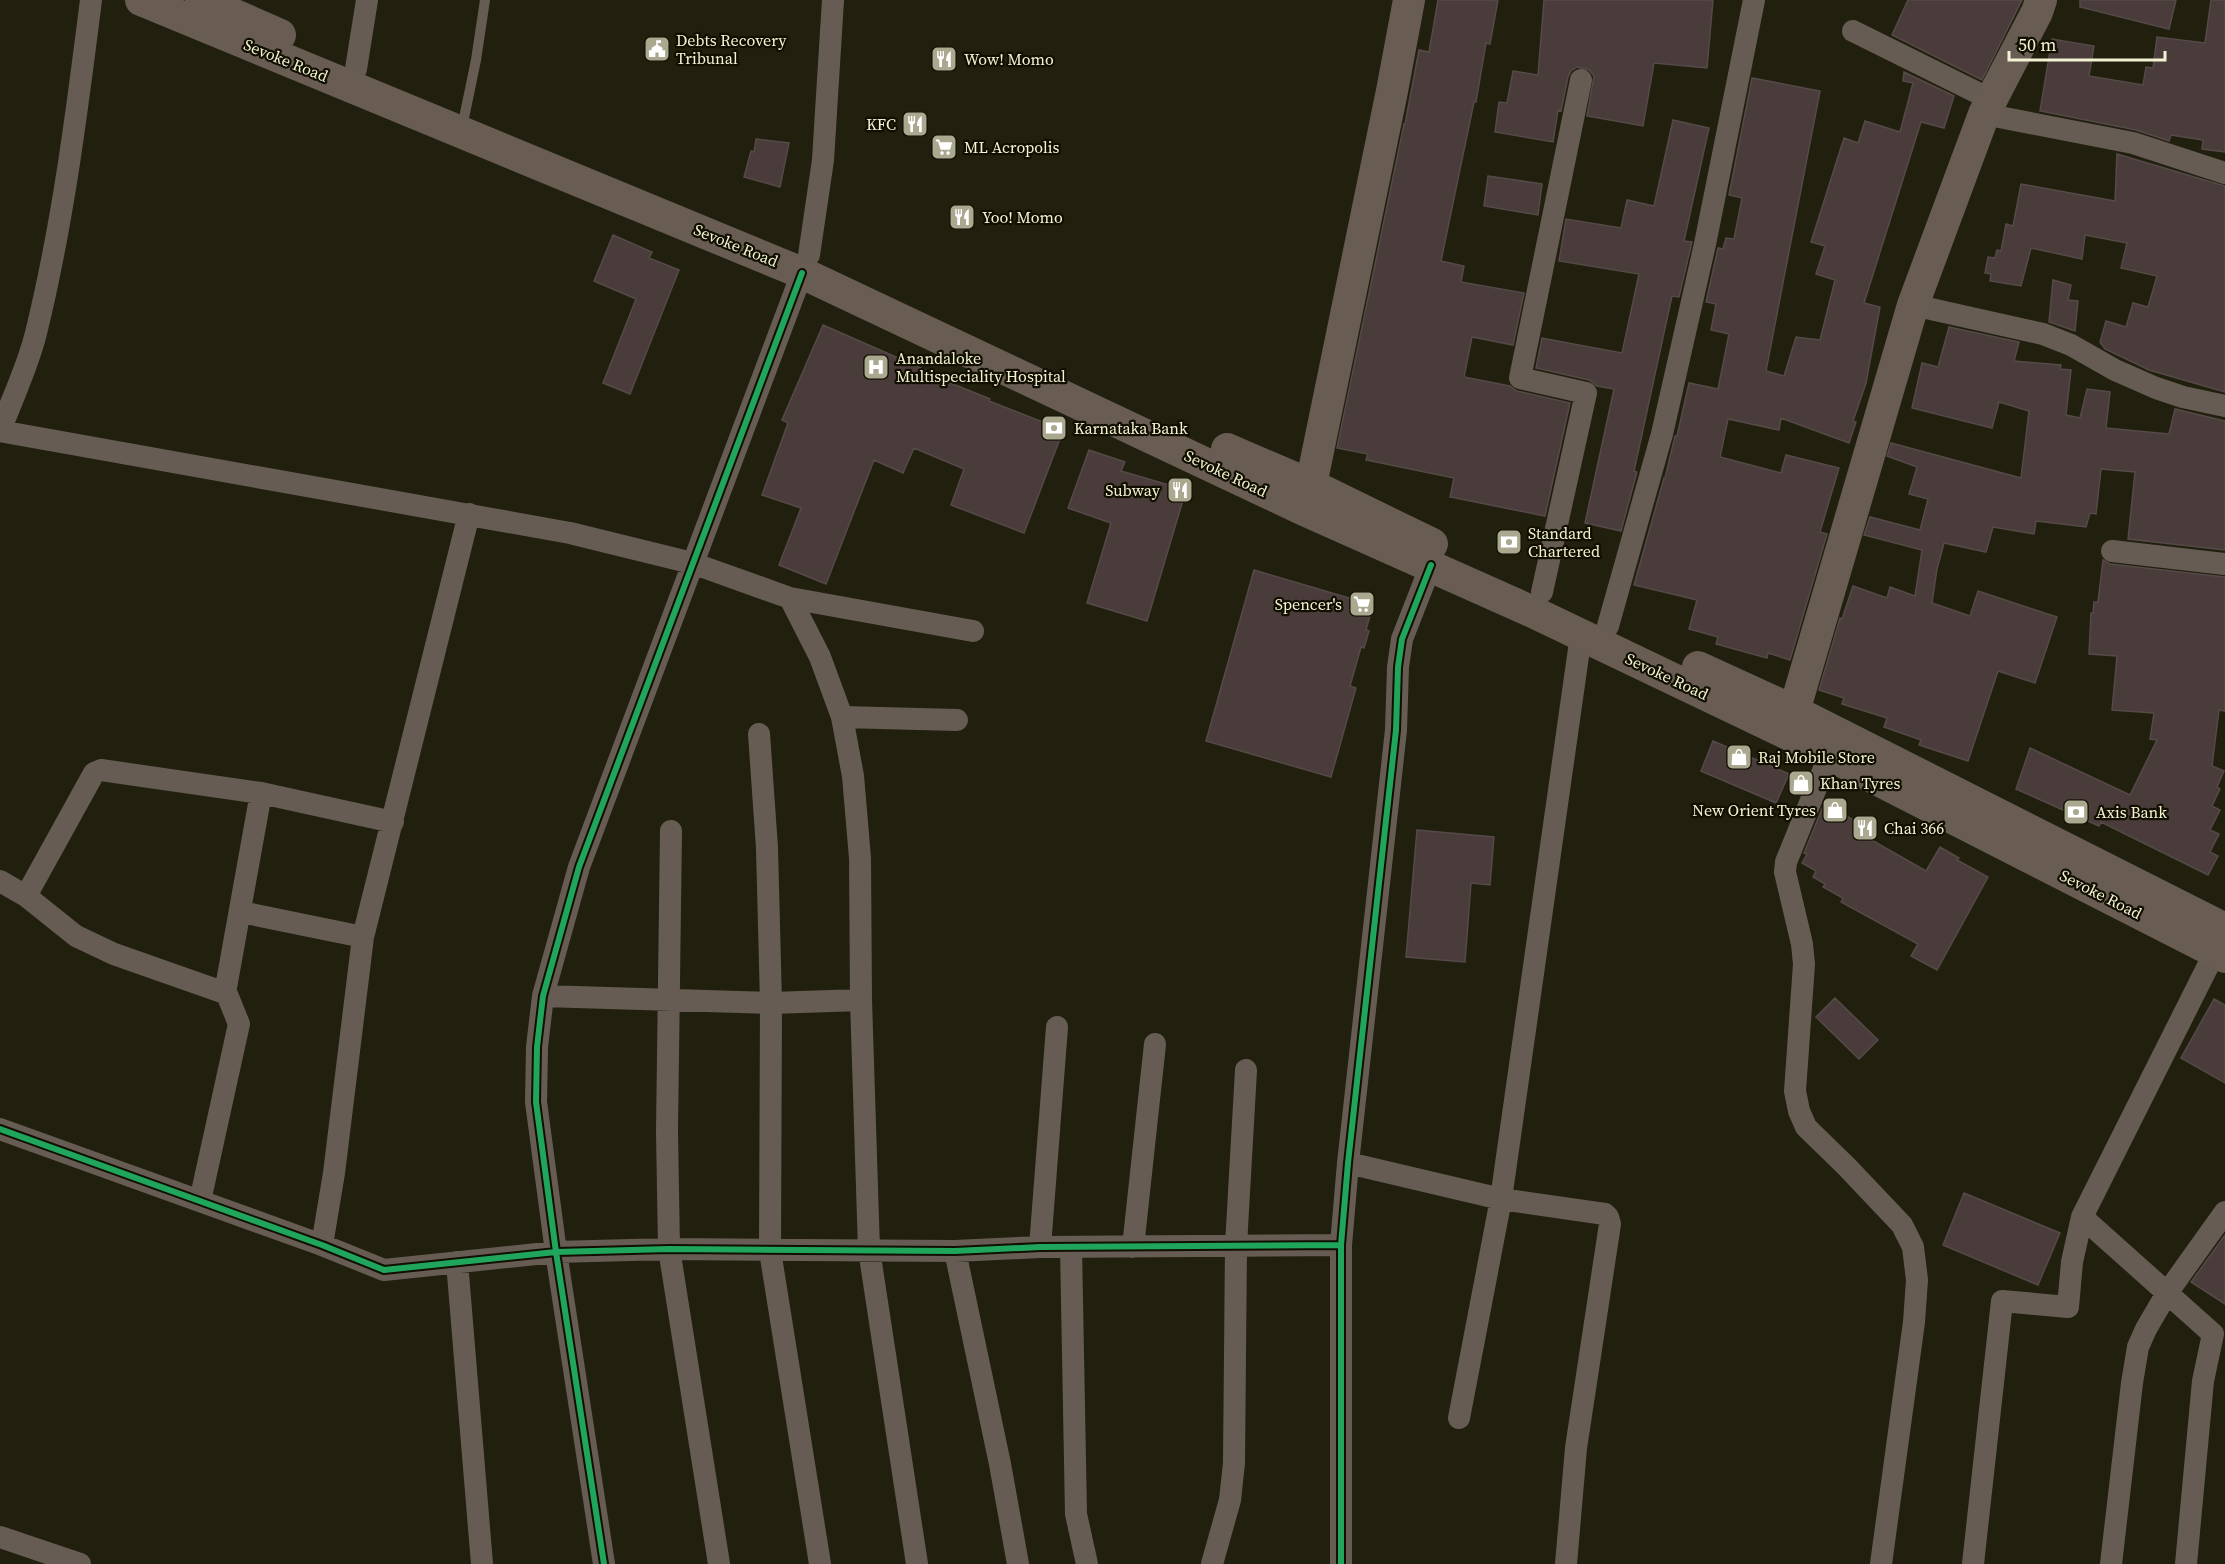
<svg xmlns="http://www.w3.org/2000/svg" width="2225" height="1564" viewBox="0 0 2225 1564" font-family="'Source Serif 4',serif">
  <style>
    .building { fill: #4a3c3b; stroke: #554a48; stroke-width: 1.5 }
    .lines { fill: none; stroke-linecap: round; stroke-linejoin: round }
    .lane { stroke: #675c54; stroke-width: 10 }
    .street { stroke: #675c54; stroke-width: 22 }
    .secondary { stroke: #685c53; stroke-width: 32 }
    .cycleway-casing { stroke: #110f00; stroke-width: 10 }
    .cycleway { stroke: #20a55d; stroke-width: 6 }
    .labels { text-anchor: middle; stroke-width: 4.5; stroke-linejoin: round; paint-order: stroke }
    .poi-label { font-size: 16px; fill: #f3f2d3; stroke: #110f00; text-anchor: start }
    .street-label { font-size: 16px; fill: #f3f2d3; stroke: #110f00 }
  </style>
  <rect width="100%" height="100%" fill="#21200e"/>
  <!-- building -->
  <path class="building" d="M1438,0h60l-8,44 -4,-1 -10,59h-2l-33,159 23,5 -3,16 63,11 -11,52 -41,-8 -8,40 46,9 7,5 53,12 -25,113 -95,-19 4,-19 -88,-18 2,-6 -31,-6 67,-324h1l14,-74 10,2z
    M1544,0h169l-6,68 -53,-5 -11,63 -56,-10 7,-40 -5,-6 -12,-3 -6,4 -3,6 -7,34 -3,-1 -5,32 -58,-10 4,-30 8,1 6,-32 25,4z
    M1908,0h114l-40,80 -90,-45z
    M2080,0h96l-7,29 -89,-22z
    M2211,0h14v152l-23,-3 1,-9 -32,-5 -2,6 -33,-11 -96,-19 12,-72 42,7 -5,30 54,9 3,-18 7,1 4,-31 48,6z
    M1904,72l50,24 -10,32 -23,-6 -57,181 16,4 -14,76 -13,38 3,1 -7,21 -68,-25 -2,12 -51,-11 -8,38 61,16 5,-18 53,13 -19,64 7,2 -37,126 -22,-7 -1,5 -51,-14 2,-7 -29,-8 8,-29 -63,-15 30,-107h1l10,-42h2l12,-53 29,6 11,-55 -18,-4 5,-26 -10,-2 12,-54 5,1 3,-11 8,1 8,-41 -13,-3 23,-117 68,13 -54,280 18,5 12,-39 24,3 15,-60 -19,-6 9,-28 -14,-4 33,-104 14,5 7,-22 35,11 13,-49 -10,-2z
    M1673,120l36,8 -25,113 8,1 -13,55 -7,-1 -38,175 3,1 -16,59 -36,-8 29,-134 -17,-3 -8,-6 -53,-12 6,-30 80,15 17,-79 -80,-13 7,-42 55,9 6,-28 27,6z
    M756,139l33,4 -9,44 -36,-10 7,-26 3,1z
    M2117,154l108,32v206l-76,-22 -44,-21 -5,-7 6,-21 20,6 7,-24 15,4 9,-31 -36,-8 6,-25 -42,-8 -3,24 -51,-11 -10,38 -31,-5 1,-7 -6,-1 3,-16 7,1 2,-8 4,1 5,-27 7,2 8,-42 94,17z
    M1488,176l54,8 -4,31 -54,-9z
    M613,235l39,17 -3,6 30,12 -49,124 -27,-11 33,-84 -42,-18z
    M2053,280l18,5 -3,15 10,1 -3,30 -26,-9z
    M823,325l121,53 -1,2 47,19 -1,2 72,28v7l-37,97 -73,-28 13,-36 -50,-21 -11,25 -29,-13 -48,124 -47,-19 22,-57 -39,-13 26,-72 -6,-3z
    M1949,327l70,15 -5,19 47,4 -1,4 11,1 -5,45 14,3 7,-29 23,3 -4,36 63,6 6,-25 50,12v129l-97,-11 7,-67 -34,-3 -5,45 -6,-1 -4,14 -50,-6 -2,13 -41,-7 -7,25 -42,-9 -7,26 -5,34 38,13 8,-25 79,26 -22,66 -37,-12 -30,90 -49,-16 2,-5 -37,-13 3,-9 -45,-14 2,-6 -25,-8 21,-72 2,1 11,-33 34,12 3,-11 25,9 7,-46 -58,-15 6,-18 50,13 8,-31 -19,-5 8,-27 -30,-11 4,-13 130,35 8,-67 -30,-9 -7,26 -80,-20 10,-45 16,4z
    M1089,450l36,12 -4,9 65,19 -39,131 -60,-18 24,-80 -43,-15z
    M2103,560l7,4 115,13v134l-6,-1 -7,56 12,5 -7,16 3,2 -8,17 8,4 -10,20 9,4 -9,18 8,4 -10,19 -107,-53 -2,4 -83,-37 14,-41 100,47 27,-55 -7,-1 4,-26 -42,-3 5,-54 -28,-2 2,-41h2l1,-11h4z
    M1254,570l119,35 -7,25 3,1 -5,17 -3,-1 -11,39 6,2 -25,89 -125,-36z
    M1713,741l76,33 -13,29 -75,-32z
    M1824,804l48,26 -4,8 58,33 14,-24 19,11 -2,2 31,17 -51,93 -26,-14 7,-12 -77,-42 2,-4 -20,-11 2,-3 -12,-7 3,-6 -14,-8 5,-9 -3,-1z
    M1417,830l77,7 -4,48 -19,-2 -6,79 -59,-5z
    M1835,998l43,42 -19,19 -43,-42z
    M2214,999l11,6v78l-44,-25z
    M1964,1193l96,40 -22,52 -95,-40z
    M2225,1235v69l-34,-22z"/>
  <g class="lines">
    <!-- lane -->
    <path class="lane" d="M464,118l12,-58 9,-60"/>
    <!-- street -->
    <path class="street" d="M1853,31l139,69
      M356,69l11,-69
      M1984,114l149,29 92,30
      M809,255l14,-95 10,-160
      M1913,305l130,29 28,11 44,25 41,18 27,9 42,9
      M0,431l570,102 122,30 98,35 183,33
      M0,431c12,-32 28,-65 36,-98 27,-110 41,-222 55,-333
      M2112,551l113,13
      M1542,592l44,-199 -66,-15 61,-298
      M790,598l30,59 22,60 11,59 7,82 1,142 8,250 48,314
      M1608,626l54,-192 43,-190 49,-244
      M842,717l115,3
      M759,734l8,114 4,155 -1,248 50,313
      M1829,756l-43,106 -1,10 17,72 2,20 -9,127 4,20 7,16 41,40 55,58 11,22 4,33 -3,42 -33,242
      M671,831l-4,300 2,118 50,315
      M0,881l26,15 50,40 38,18 111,39 36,-200
      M26,896l68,-123 7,-3 160,23 132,29
      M241,912l122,25
      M543,996l228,7 90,-3
      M0,1129l322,116 62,25 172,-18 113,-3 286,2 85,-4 301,-2
      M1348,1163l153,36 104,15 3,3 2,7 -34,224 -10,116
      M200,1201l39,-177 -13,-32
      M2082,1217l131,117 -10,47 -17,183
      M322,1245l12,-72 29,-236 106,-423
      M1040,1247l17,-220
      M1071,1247l5,267 11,50
      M1133,1247l22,-203
      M955,1251l45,213 18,100
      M457,1262l25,302
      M1459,1418l42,-219 80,-564
      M0,1537l80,27
      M604,1564l-48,-312 -20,-150 1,-55 6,-51 36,-129 223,-594
      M1212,1564l18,-64 4,-37 2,-218 10,-175
      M1341,1564v-319l7,-82 48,-433 2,-63 4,-28 29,-74
      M1973,1564l29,-263 66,6 4,-45 10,-45 133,-265
      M2111,1564l21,-181 6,-36 8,-18 21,-36 58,-81"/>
    <!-- secondary -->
    <path class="secondary" d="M141,0l661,273 500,236 231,103 255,122 437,223
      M201,0l79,35
      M1227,449l84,36 121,59
      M1304,504l7,-19 81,-394 17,-91
      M1698,667l96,44 431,218
      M1788,732l125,-427 71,-191 53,-102 4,-12"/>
    <!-- cycleway casing -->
    <g class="cycleway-casing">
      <path id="cycleway" d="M0,1129l322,116 62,25 172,-18 113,-3 286,2 85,-4 301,-2
        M604,1564l-48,-312 -20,-150 1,-55 6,-51 36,-129 223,-594
        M1341,1564v-319l7,-82 48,-433 2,-63 4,-28 29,-74"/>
    </g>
    <!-- cycleway -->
    <use href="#cycleway" class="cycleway"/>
  </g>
  <!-- icons -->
  <defs>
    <g id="civic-square" transform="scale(1.35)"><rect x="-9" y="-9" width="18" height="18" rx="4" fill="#aaa88e" stroke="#110f00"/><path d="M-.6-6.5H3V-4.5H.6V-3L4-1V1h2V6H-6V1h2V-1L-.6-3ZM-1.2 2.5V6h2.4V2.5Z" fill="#fff"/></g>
    <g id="restaurant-square" transform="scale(1.35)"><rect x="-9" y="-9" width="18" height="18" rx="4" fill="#aaa88e" stroke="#110f00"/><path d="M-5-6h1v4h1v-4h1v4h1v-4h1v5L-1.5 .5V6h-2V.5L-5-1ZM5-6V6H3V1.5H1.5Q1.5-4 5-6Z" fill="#fff"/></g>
    <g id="supermarket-square" transform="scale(1.35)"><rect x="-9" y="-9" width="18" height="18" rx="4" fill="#aaa88e" stroke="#110f00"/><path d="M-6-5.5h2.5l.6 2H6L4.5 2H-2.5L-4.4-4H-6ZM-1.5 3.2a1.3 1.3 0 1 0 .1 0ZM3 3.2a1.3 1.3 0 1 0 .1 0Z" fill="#fff"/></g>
    <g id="hospital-square" transform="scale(1.35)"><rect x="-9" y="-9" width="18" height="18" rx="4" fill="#aaa88e" stroke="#110f00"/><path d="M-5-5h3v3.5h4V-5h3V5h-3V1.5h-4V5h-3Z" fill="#fff"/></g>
    <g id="bank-square" transform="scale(1.35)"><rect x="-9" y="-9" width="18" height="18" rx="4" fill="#aaa88e" stroke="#110f00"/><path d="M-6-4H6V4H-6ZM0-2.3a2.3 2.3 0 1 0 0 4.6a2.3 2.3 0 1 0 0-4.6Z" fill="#fff"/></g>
    <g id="shop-square" transform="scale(1.35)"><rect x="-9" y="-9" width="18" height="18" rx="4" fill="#aaa88e" stroke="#110f00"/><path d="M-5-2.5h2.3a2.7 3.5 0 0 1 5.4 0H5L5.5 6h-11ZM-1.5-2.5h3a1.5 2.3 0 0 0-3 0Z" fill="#fff"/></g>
  </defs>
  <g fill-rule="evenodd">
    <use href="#civic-square" x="657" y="49"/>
    <use href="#restaurant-square" x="944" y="59"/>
    <use href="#restaurant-square" x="915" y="124"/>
    <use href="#supermarket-square" x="944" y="147"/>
    <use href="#restaurant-square" x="962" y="217"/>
    <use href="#hospital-square" x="876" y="367"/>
    <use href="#bank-square" x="1054" y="428"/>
    <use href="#restaurant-square" x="1180" y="490"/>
    <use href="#bank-square" x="1509" y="542"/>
    <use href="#supermarket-square" x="1362" y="604"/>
    <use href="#shop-square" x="1739" y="757"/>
    <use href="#shop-square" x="1801" y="783"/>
    <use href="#shop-square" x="1835" y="810"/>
    <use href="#bank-square" x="2076" y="812"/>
    <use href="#restaurant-square" x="1865" y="828"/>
  </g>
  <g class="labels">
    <!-- poi labels -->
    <g class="poi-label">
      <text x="676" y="46">Debts Recovery<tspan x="676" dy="18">Tribunal</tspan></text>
      <text x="964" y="65">Wow! Momo</text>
      <text x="896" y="130" text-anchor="end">KFC</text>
      <text x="964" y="153">ML Acropolis</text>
      <text x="982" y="223">Yoo! Momo</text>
      <text x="896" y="364">Anandaloke<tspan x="896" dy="18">Multispeciality Hospital</tspan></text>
      <text x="1074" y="434">Karnataka Bank</text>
      <text x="1160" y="496" text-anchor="end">Subway</text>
      <text x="1528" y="539">Standard<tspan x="1528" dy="18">Chartered</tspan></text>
      <text x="1342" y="610" text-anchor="end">Spencer's</text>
      <text x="1758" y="763">Raj Mobile Store</text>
      <text x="1820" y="789">Khan Tyres</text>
      <text x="1816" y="816" text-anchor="end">New Orient Tyres</text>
      <text x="2096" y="818">Axis Bank</text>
      <text x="1884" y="834">Chai 366</text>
    </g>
    <!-- street labels -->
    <g class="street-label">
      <text transform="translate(286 60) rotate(22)" y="6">Sevoke Road</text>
      <text transform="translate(736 245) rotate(22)" y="6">Sevoke Road</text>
      <text transform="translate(1226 473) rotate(25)" y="6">Sevoke Road</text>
      <text transform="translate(1667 676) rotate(25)" y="6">Sevoke Road</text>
      <text transform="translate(2101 894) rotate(27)" y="6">Sevoke Road</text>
    </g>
  </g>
  <!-- scale -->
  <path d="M2009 51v9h156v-9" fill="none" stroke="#f3f2d3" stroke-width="3"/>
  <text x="2018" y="51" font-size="18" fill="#f3f2d3" stroke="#110f00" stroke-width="4.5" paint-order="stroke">50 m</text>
</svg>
